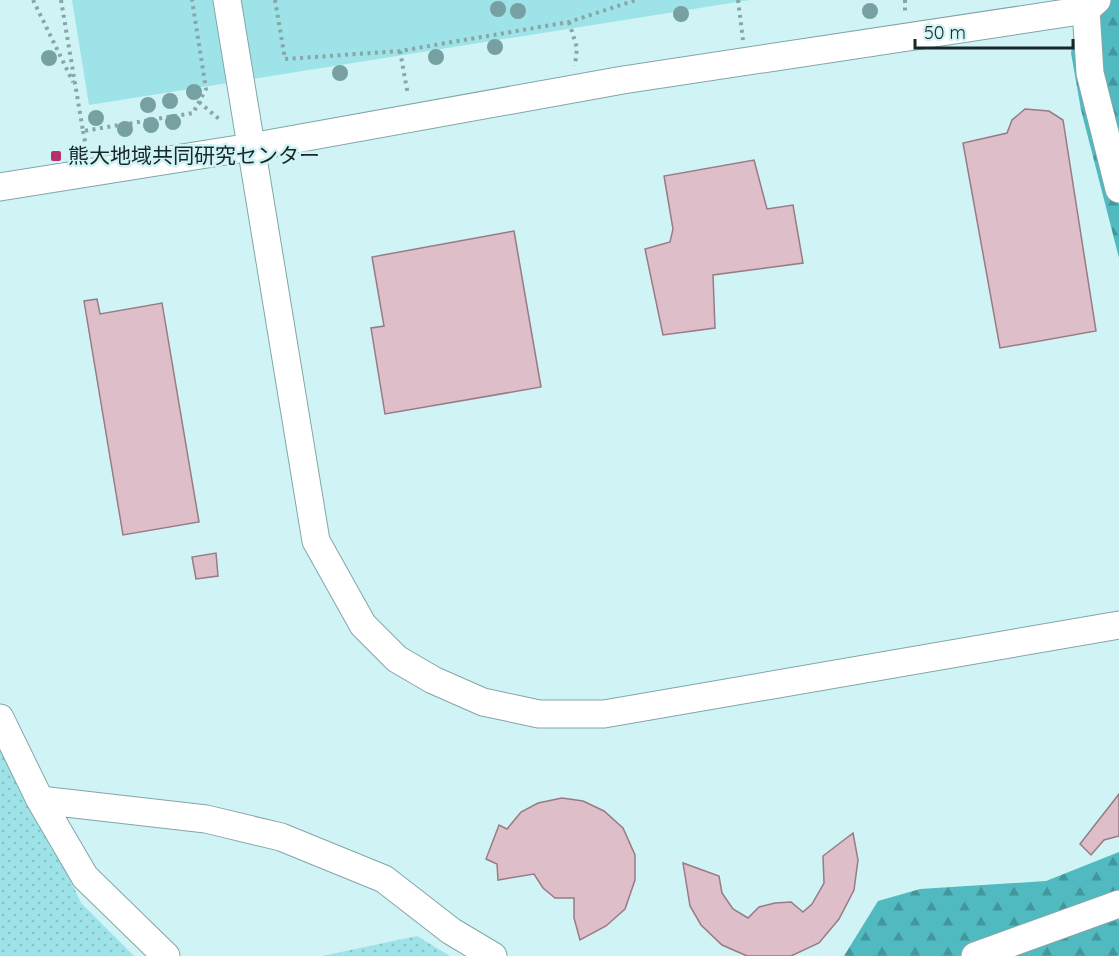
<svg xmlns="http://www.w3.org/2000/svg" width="1119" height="956" viewBox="0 0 1119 956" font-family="Quicksand,'Noto Sans JP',sans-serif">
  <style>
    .grass { fill: url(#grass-dots) }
    .forest { fill: url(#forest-firs) }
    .park { fill: #9de3e7 }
    .building { fill: #debec8; stroke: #987b84; stroke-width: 1.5 }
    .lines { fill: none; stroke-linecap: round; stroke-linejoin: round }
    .minor-casing { stroke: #83a5a7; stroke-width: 29 }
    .path { stroke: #8aa5a7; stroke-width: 4; stroke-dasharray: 3 4.5; stroke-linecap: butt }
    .minor { stroke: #fff; stroke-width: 27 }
    .tree { fill: #76a0a2 }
    .poi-dot { fill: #b82f6e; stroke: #d0f4f6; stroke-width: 2 }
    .labels { text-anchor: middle; stroke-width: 5; stroke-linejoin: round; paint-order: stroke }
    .poi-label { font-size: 21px; fill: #192728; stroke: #d0f4f6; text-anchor: start }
  </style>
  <defs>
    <pattern id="grass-dots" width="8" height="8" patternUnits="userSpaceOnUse" patternTransform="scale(1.5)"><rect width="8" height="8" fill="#9de3e7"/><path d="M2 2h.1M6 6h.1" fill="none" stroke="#87c3c6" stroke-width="1.8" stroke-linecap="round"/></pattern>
    <pattern id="forest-firs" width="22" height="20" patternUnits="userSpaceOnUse" patternTransform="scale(1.5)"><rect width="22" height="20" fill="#50bac0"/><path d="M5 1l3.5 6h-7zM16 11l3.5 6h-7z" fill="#42979c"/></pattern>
  </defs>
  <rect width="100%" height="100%" fill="#d0f4f6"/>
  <!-- grass -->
  <path class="grass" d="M0,727l81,176 53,53h-134z
    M417,936l33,20h-128z"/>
  <!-- forest -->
  <path class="forest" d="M1082,0h37v258l-38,-148 -10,-57z
    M1119,852v104h-275l34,-55 42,-12 126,-8z"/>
  <!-- park -->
  <path class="park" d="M72,0h678l-661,105z"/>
  <!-- building -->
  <path class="building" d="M1025,109l24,2 14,9 33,211 -96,17 -37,-205 44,-10 5,-13z
    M754,160l13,49 26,-4 10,58 -90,12 2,53 -52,7 -18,-86 25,-7 3,-13 -9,-53z
    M514,231l27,156 -156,27 -14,-86 13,-2 -12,-69z
    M97,299l3,15 62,-11 37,219 -76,13 -39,-234z
    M216,553l2,23 -22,3 -4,-22z
    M1119,794v42l-15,4 -13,15 -11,-11z
    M562,798l21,3 21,10 19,17 12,27v25l-10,29 -19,17 -26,14 -6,-22v-20h-19l-12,-10 -9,-14 -36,6 -1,-16 -11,-5 13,-34 8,4 14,-17 17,-9z
    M853,833l5,27 -4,30 -15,29 -20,24 -28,13h-44l-25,-11 -21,-20 -11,-19 -7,-43 36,13 3,17 11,16 15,9 11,-11 16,-4 16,-1 12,10 9,-8 12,-21 -1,-27z"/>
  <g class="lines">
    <!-- minor casing -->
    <g class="minor-casing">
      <path id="minor" d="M227,0l89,541 47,84 34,34 36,21 50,22 56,12h65l515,-89
        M1086,10l4,63 29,116
        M0,187l251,-40 372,-67 463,-70 11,-10
        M0,718l40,82 45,77 81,79
        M40,800l166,19 75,18 103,42 67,52 42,25
        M975,956l144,-52"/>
    </g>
    <!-- path -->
    <path class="path" d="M33,0l40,82
      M61,0l22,131 110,-18 13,-24 -14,-89
      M275,0l10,59 115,-8 169,-29 67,-22
      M738,0l5,40
      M905,0v14
      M569,22l8,26 -2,18
      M400,51l8,44
      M199,102l20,17
      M83,131l4,21"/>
    <!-- minor -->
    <use href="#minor" class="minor"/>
  </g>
  <!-- trees -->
  <g class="tree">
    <circle cx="498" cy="9" r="8"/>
    <circle cx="518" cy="11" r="8"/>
    <circle cx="870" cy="11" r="8"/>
    <circle cx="681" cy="14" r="8"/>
    <circle cx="495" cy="47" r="8"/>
    <circle cx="436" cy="57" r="8"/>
    <circle cx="49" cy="58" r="8"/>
    <circle cx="340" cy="73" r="8"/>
    <circle cx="194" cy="92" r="8"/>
    <circle cx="170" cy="101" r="8"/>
    <circle cx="148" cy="105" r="8"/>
    <circle cx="96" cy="118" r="8"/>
    <circle cx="173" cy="122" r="8"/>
    <circle cx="151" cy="125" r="8"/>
    <circle cx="125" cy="129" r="8"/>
  </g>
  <!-- markers -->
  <rect class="poi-dot" x="50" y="150" width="12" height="12" rx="3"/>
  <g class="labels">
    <!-- poi labels -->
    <g class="poi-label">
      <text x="68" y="163">熊大地域共同研究センター</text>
    </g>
  </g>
  <!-- scale -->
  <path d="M915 39v9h158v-9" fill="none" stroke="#192728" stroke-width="3"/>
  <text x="924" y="39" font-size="18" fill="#192728" stroke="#d0f4f6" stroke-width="4.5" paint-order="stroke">50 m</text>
</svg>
